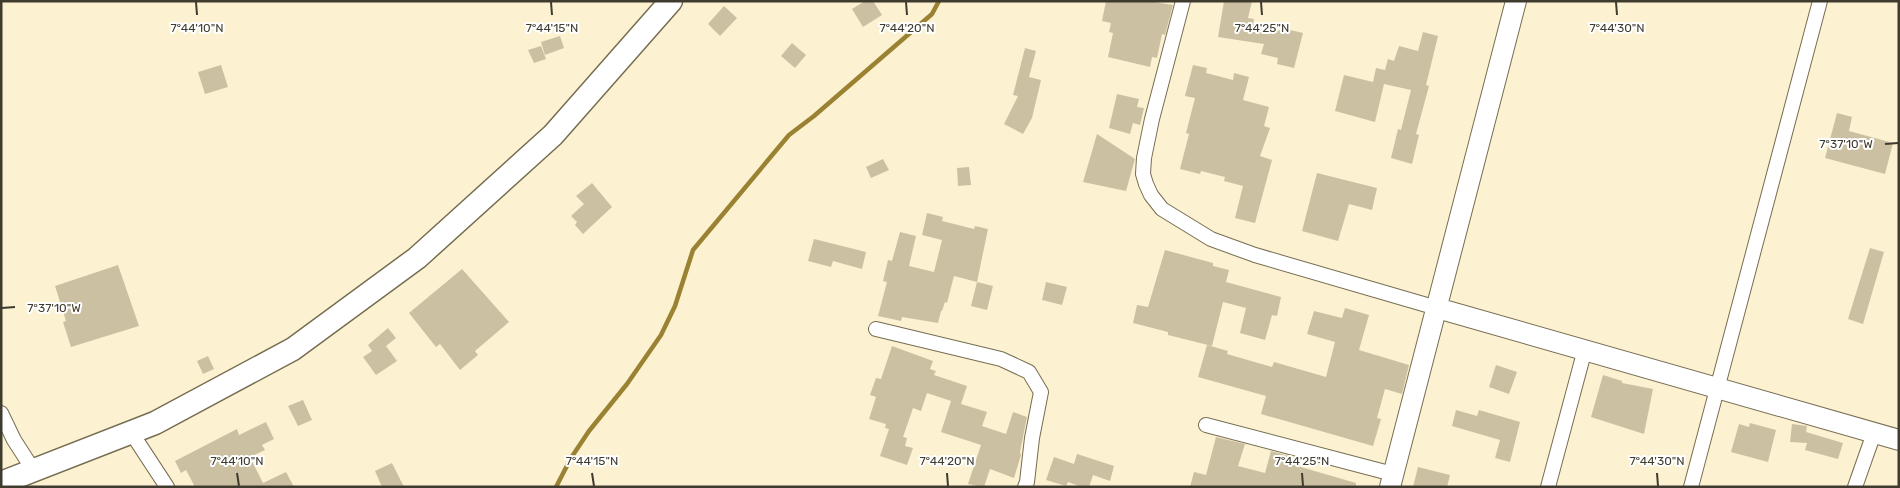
<svg xmlns="http://www.w3.org/2000/svg" width="1900" height="488" viewBox="0 0 1900 488" font-family="Rubik,sans-serif">
  <style>
    .lines { fill: none; stroke-linecap: round; stroke-linejoin: round }
    .stream { stroke: #9a8232; stroke-width: 4.5 }
    .building { fill: #cbc1a2 }
    .street-casing { stroke: #766d51; stroke-width: 16 }
    .secondary-casing { stroke: #766d51; stroke-width: 22 }
    .primary-casing { stroke: #766d51; stroke-width: 25 }
    .street { stroke: #fff; stroke-width: 14 }
    .secondary { stroke: #fff; stroke-width: 20 }
    .primary { stroke: #fff; stroke-width: 22 }
    .ticks { fill: none; stroke: #3f3b2e; stroke-width: 2 }
    .ticks-label { font-size: 12px; text-anchor: middle; fill: #3f3b2e; stroke: #fff; stroke-width: 4; stroke-linejoin: round; paint-order: stroke }
  </style>
  <rect width="100%" height="100%" fill="#fcf2d2"/>
  <g class="lines">
    <!-- stream -->
    <path class="stream" d="M556,487l15,-29 18,-27 38,-47 34,-49 14,-29 18,-56 96,-115 25,-19 118,-102 7,-13"/>
  </g>
  <!-- building -->
  <path class="building" d="M865,1h8l9,14 -19,12 -11,-18z
    M1106,1h42l25,4 -8,30 -3,-1 -5,24 -5,-1 -2,10 -42,-10 5,-24 -4,-1 2,-9 -9,-2z
    M1224,1h28l-4,17 6,1 -1,5 32,8 1,-3 17,4 -9,35 -17,-4 1,-6 -17,-4 3,-10 -46,-7z
    M724,6l13,12 -17,18 -12,-12z
    M1423,32l15,4 -12,49 3,1 -13,48 3,1 -7,29 -21,-6 7,-29 3,1 10,-40 -27,-6 -9,38 -40,-11 9,-36 29,7 3,-14 9,2 3,-11 6,2 5,-15 19,5z
    M560,36l4,12 -19,7 -4,-13z
    M792,43l14,12 -11,13 -14,-12z
    M541,46l5,13 -12,4 -6,-13z
    M1025,48l11,3 -7,26 12,3 -9,38 -9,16 -19,-10 14,-28 -5,-1z
    M221,65l7,22 -23,7 -7,-22z
    M1193,65l14,3 -1,5 27,7 1,-7 15,4 -6,23 26,7 -5,19 6,2 -10,28 12,4 -17,63 -20,-5 8,-32 -19,-5 1,-4 -24,-6 -1,3 -20,-5 9,-35 -3,-1 9,-35 -10,-2z
    M1117,94l22,5 -2,8 7,1 -4,17 -7,-2 -3,11 -21,-6z
    M1837,113l15,4 -3,14 44,12 -8,31 -60,-16z
    M1097,134l38,25 -9,32 -43,-9z
    M883,159l6,11 -18,8 -5,-11z
    M969,167l2,18 -13,1 -1,-18z
    M1317,173l60,15 -5,22 -23,-6 -11,37 -36,-10z
    M592,183l20,24 -29,27 -8,-9 2,-3 -6,-6 13,-12 -8,-8z
    M927,213l16,4 -1,4 32,8 1,-3 13,3 -11,53 -23,-6 -7,27 -2,-1 -3,9h-1l-3,12 -36,-6 -1,4 -23,-5 9,-34 -4,-1 5,-21 4,1 8,-29 16,4 -7,30 25,6 8,-32 -20,-5z
    M814,239l52,13 -4,17 -29,-8 -2,6 -23,-6z
    M1870,248l14,4 -21,72 -15,-5z
    M1165,250l48,13v3l16,4 -3,12 55,15 -4,19 -5,-1 -7,25 -25,-7 6,-25 -23,-6 -11,44 -44,-11v-3l-35,-9 4,-18 11,2z
    M118,265l21,61 -68,21 -8,-25 3,-1 -11,-35z
    M462,269l47,53 -34,29 3,4 -18,15 -20,-26 -4,3 -27,-34z
    M977,282l16,4 -6,24 -16,-4z
    M1046,282l21,5 -5,18 -20,-5z
    M1345,308l24,7 -10,35 50,15 -7,29 -17,-5 -8,29 4,1 -8,27 -112,-32 5,-18 -68,-19 9,-32 21,6 -1,3 45,13 2,-5 52,15 9,-35 -28,-8 7,-23 28,7z
    M388,328l8,10 -10,8 11,15 -21,14 -13,-18 9,-6 -4,-6z
    M892,346l41,15 -3,8 6,2 -2,4 33,11 -6,18 26,8 -5,14 24,8 7,-22 14,5 -7,35 1,3 -7,23 -24,-9 -6,18 -16,-3 13,-39 -40,-13 10,-31 -24,-8 -6,18 -8,-3 -10,29 4,1 -2,8 8,2 -6,17 -27,-9 9,-27 -4,-1 1,-4 -17,-5 7,-22 -6,-2 6,-17 5,1z
    M208,356l6,13 -11,5 -6,-13z
    M1496,365l21,7 -8,22 -20,-7z
    M1603,375l19,6v2l31,6 -9,45 -53,-17z
    M303,400l9,20 -14,6 -10,-20z
    M1456,410l21,6 2,-6 41,12 -10,40 -15,-4 5,-18 -48,-14z
    M266,422l8,17 -12,6 3,5 -15,7 13,26 23,-11 8,15h-99l-9,-17 -5,3 -6,-12 62,-32 2,6z
    M1750,423l26,7 -8,32 -37,-10 8,-28 10,3z
    M1792,424l15,2 -1,6 37,11 -5,16 -33,-9 2,-7 -17,-1z
    M1216,437l29,7 -7,22 27,7 6,-22 18,5 -2,7 69,20v4h-166l4,-15 12,3z
    M1077,454l37,12 -4,15 -17,-6 -4,12h-7l-14,-5 -2,4 -20,-6 8,-23 20,7z
    M392,463l12,24h-22l-7,-16z
    M1418,467l32,8 -3,12h-34z"/>
  <g class="lines">
    <!-- street casing -->
    <g class="street-casing">
      <path id="street" d="M1183,1l-31,118 -8,39 -1,16 3,10 5,11 11,14 49,30 44,16 182,53
        M876,329l125,30 28,13 12,20 -9,46 -5,44 -2,5
        M1,413l13,27 20,31
        M1206,425l187,49
        M131,432l36,55
        M1548,487l37,-138
        M1691,487l129,-486
        M1855,487l19,-54"/>
    </g>
    <!-- secondary casing -->
    <g class="secondary-casing">
      <path id="secondary" d="M1437,308l462,132
        M1390,487l126,-486"/>
    </g>
    <!-- primary casing -->
    <g class="primary-casing">
      <path id="primary" d="M1,483l154,-60 138,-74 124,-91 136,-123 118,-134"/>
    </g>
    <!-- street -->
    <use href="#street" class="street"/>
    <!-- secondary -->
    <use href="#secondary" class="secondary"/>
    <!-- primary -->
    <use href="#primary" class="primary"/>
  </g>
  <!-- ticks -->
  <path class="ticks" d="M196,2l1,13M551,2l1,13M906,2l1,13M1261,2l1,13M1616,2l1,13M1885,144l13,-1M2,308l13,-1M237,473l2,13M592,473l2,13M947,473l1,13M1302,473l1,13M1657,473l1,13"/>
  <g class="ticks-label">
    <text x="197" y="32">7°44'10"N</text>
    <text x="552" y="32">7°44'15"N</text>
    <text x="907" y="32">7°44'20"N</text>
    <text x="1262" y="32">7°44'25"N</text>
    <text x="1617" y="32">7°44'30"N</text>
    <text x="1846" y="148">7°37'10"W</text>
    <text x="54" y="312">7°37'10"W</text>
    <text x="237" y="465">7°44'10"N</text>
    <text x="592" y="465">7°44'15"N</text>
    <text x="947" y="465">7°44'20"N</text>
    <text x="1302" y="465">7°44'25"N</text>
    <text x="1657" y="465">7°44'30"N</text>
  </g>
  <!-- border -->
  <rect width="1900" height="488" fill="none" stroke="#3f3b2e" stroke-width="5"/>
</svg>
